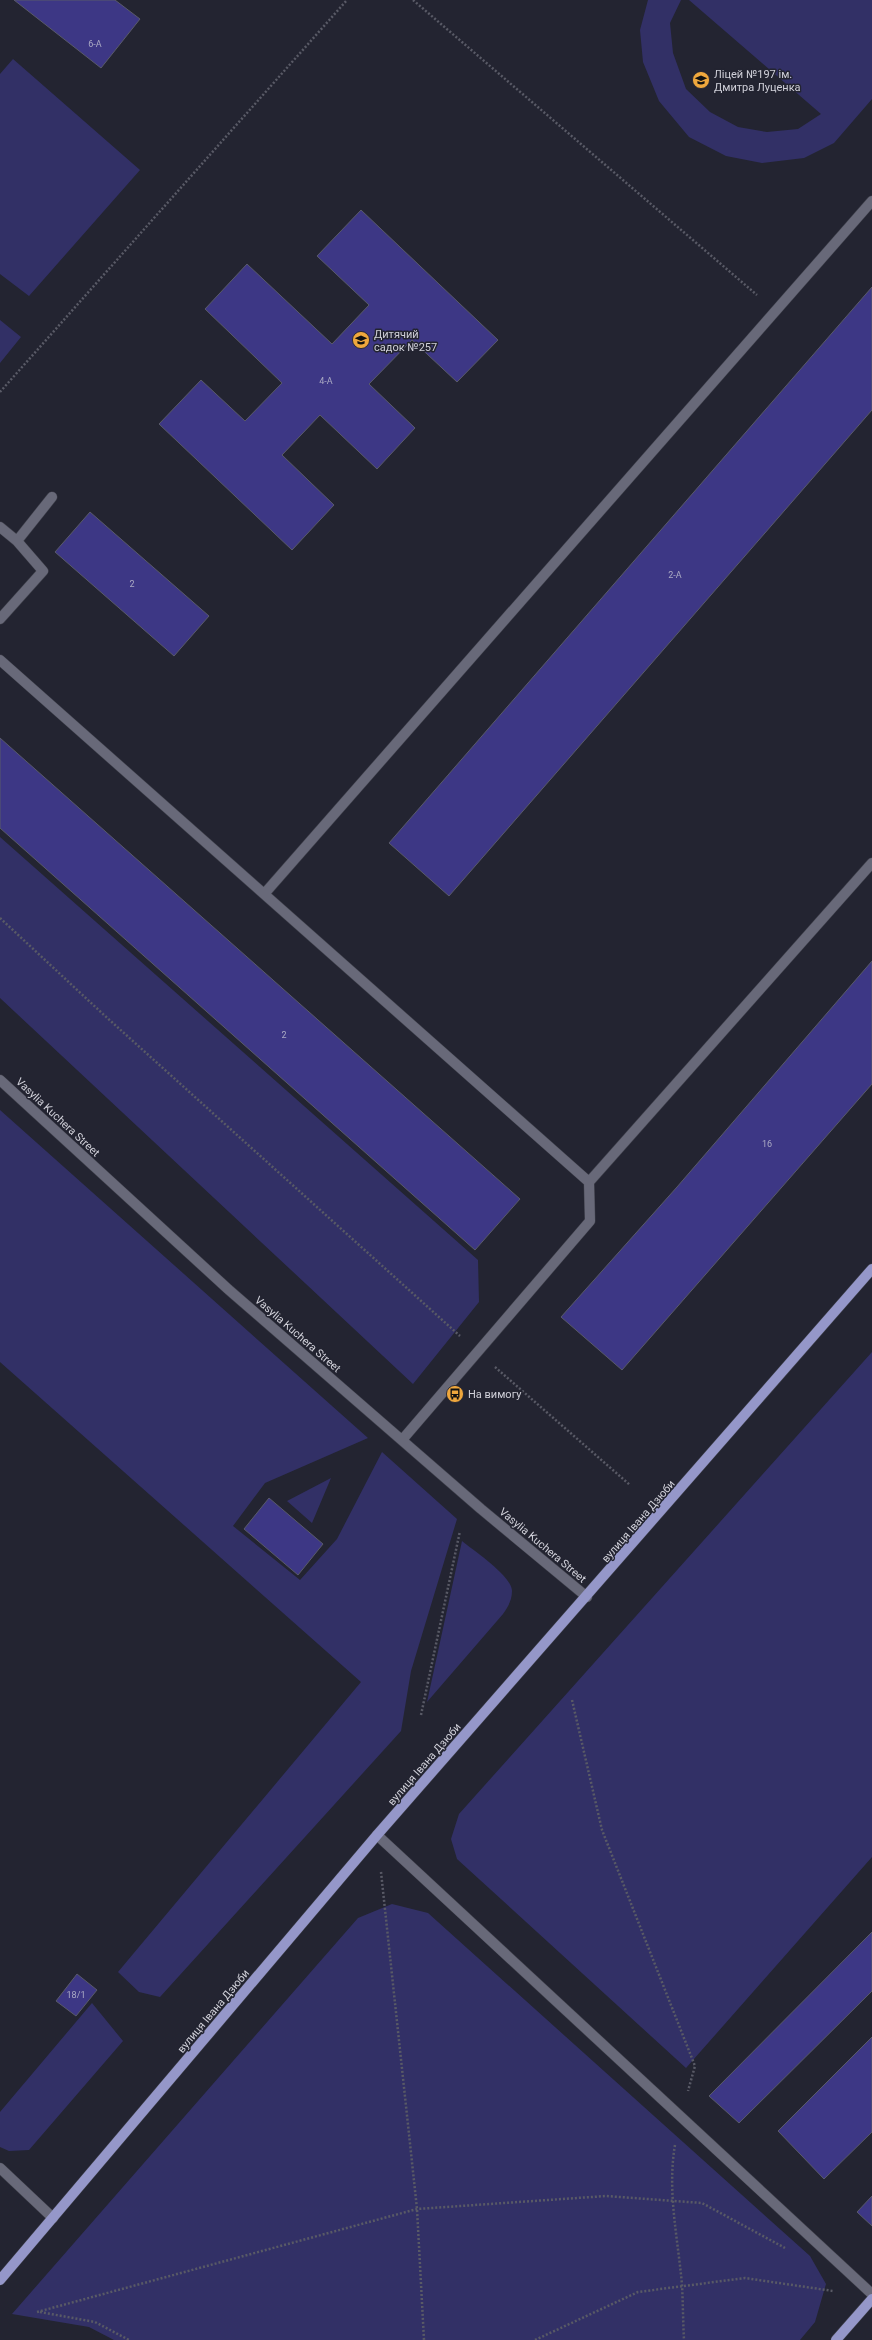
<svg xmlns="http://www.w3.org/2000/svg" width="872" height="2340" viewBox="0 0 872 2340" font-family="Roboto,sans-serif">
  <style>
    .green { fill: #323066 }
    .building { fill: #3d3785; stroke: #595a6a }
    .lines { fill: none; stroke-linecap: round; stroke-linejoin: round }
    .minor-casing { stroke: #3f404b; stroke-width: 11 }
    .major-casing { stroke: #3f404b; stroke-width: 11 }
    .path { stroke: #595a66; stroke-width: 2.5; stroke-dasharray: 2 2; stroke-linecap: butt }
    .minor { stroke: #686979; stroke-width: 10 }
    .major { stroke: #9597c9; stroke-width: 10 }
    .labels { text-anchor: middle; stroke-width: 3; stroke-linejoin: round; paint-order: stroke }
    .number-label { font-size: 9px; fill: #abaac4 }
    .poi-label { font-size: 11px; fill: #d0d0d9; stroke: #232431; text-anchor: start }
    .street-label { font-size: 11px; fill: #d0d0d9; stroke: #232431 }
  </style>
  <rect width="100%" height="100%" fill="#232431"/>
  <!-- green -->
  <path class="green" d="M648,0h33l-11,23 3,30 13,36 24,23 28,15 29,5 31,-3 23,-15 -132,-114h183v99l-38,44 -30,15 -42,5 -36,-7 -37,-19 -30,-36 -16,-39 -3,-32z
    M13,59l127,111 -111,126 -29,-22v-200z
    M0,320l21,17 -21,26z
    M0,837l478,423 1,42 -66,82 -413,-386z
    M0,1110l368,328 -103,45 -32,43 67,54 37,-41 45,-87 75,67 -46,152 -10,60 -241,266 -21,-5 -21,-20 243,-290 -361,-320z
    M872,1352v505l-186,211 -229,-209 -6,-20 8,-25z
    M331,1478l-19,45 -25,-22z
    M462,1541c12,10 50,35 50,50 0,9 -4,16 -9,23l-76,88z
    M392,1904l36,9 382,343 16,28 -11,38 -15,18h-686l-25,-13 -77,-13 346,-396z
    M92,2003l31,38 -94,109 -20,1 -9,-4v-35z"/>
  <!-- building -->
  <path class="building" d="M14,0h101l25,19 -39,49z
    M361,210l137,130 -41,42 -45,-42 -43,44 46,44 -38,41 -57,-54 -38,40 52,50 -42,45 -133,-126 42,-44 44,41 37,-38 -77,-74 42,-45 85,80 37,-39 -52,-49z
    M872,287v123l-423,486 -60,-53z
    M90,512l119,104 -35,40 -119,-104z
    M0,738l520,461 -45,51 -475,-422z
    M872,961v123l-250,286 -61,-53 116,-130z
    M269,1498l54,46 -25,31 -54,-46z
    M872,1932v59l-133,132 -30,-27z
    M77,1974l20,16 -21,26 -20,-15z
    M872,2037v95l-48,47 -46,-48z
    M872,2196v30l-15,-14z"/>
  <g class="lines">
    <!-- minor casing -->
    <g class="minor-casing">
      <path id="minor" d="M0,527l17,14 26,30 -43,48
        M17,541l35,-44
        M0,660l589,522
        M265,893l607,-692
        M0,1080l229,210 252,219 106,88
        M402,1440l188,-219 -1,-39 283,-319
        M377,1835l495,459
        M0,2168l53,50"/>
    </g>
    <!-- major casing -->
    <g class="major-casing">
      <path id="major" d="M0,2280l377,-445 495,-566
        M836,2340l36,-41"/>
    </g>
    <!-- path -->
    <path class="path" d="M413,0l344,295
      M0,392l347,-392
      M0,918l104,97 356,321
      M495,1367l135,118
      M572,1700l30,130 93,236 -7,25
      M421,1715l39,-184
      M381,1872l36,337 7,131
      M675,2145c-8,46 3,94 7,140 1,18 1,37 2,55
      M37,2312l380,-103 189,-13 96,7 83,45
      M40,2312l55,10 34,18
      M535,2340l103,-48 107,-14 88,13"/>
    <!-- minor -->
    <use href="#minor" class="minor"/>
    <!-- major -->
    <use href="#major" class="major"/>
  </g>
  <!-- icons -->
  <defs>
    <g id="school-disc" transform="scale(0.9)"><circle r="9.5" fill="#efa73d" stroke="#232431"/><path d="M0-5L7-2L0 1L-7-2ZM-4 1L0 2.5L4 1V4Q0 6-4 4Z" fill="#111"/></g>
    <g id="bus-disc" transform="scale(0.9)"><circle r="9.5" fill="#efa73d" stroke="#232431"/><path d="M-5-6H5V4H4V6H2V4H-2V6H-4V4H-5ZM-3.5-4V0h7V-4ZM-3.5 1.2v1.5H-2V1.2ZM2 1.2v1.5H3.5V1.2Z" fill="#111"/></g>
  </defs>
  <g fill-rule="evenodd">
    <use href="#school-disc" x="701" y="80"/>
    <use href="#school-disc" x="361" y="340"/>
    <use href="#bus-disc" x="455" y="1394"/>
  </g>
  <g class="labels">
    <!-- number labels -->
    <g class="number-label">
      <text x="95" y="47">6-А</text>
      <text x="326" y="384">4-А</text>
      <text x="675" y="578">2-А</text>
      <text x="132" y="587">2</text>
      <text x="284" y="1038">2</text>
      <text x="767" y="1147">16</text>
      <text x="76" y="1998">18/1</text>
    </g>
    <!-- poi labels -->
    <g class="poi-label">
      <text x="714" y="78">Ліцей №197 ім.<tspan x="714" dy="13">Дмитра Луценка</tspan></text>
      <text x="374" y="338">Дитячий<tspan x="374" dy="13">садок №257</tspan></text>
      <text x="468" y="1398">На вимогу</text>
    </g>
    <!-- street labels -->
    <g class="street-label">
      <text transform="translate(58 1117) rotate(43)" y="4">Vasylia Kuchera Street</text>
      <text transform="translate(298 1334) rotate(41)" y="4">Vasylia Kuchera Street</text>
      <text transform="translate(638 1521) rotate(-49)" y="4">вулиця Івана Дзюби</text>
      <text transform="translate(543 1545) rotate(40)" y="4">Vasylia Kuchera Street</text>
      <text transform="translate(424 1764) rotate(-49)" y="4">вулиця Івана Дзюби</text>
      <text transform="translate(213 2011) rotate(-50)" y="4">вулиця Івана Дзюби</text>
    </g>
  </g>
</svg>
